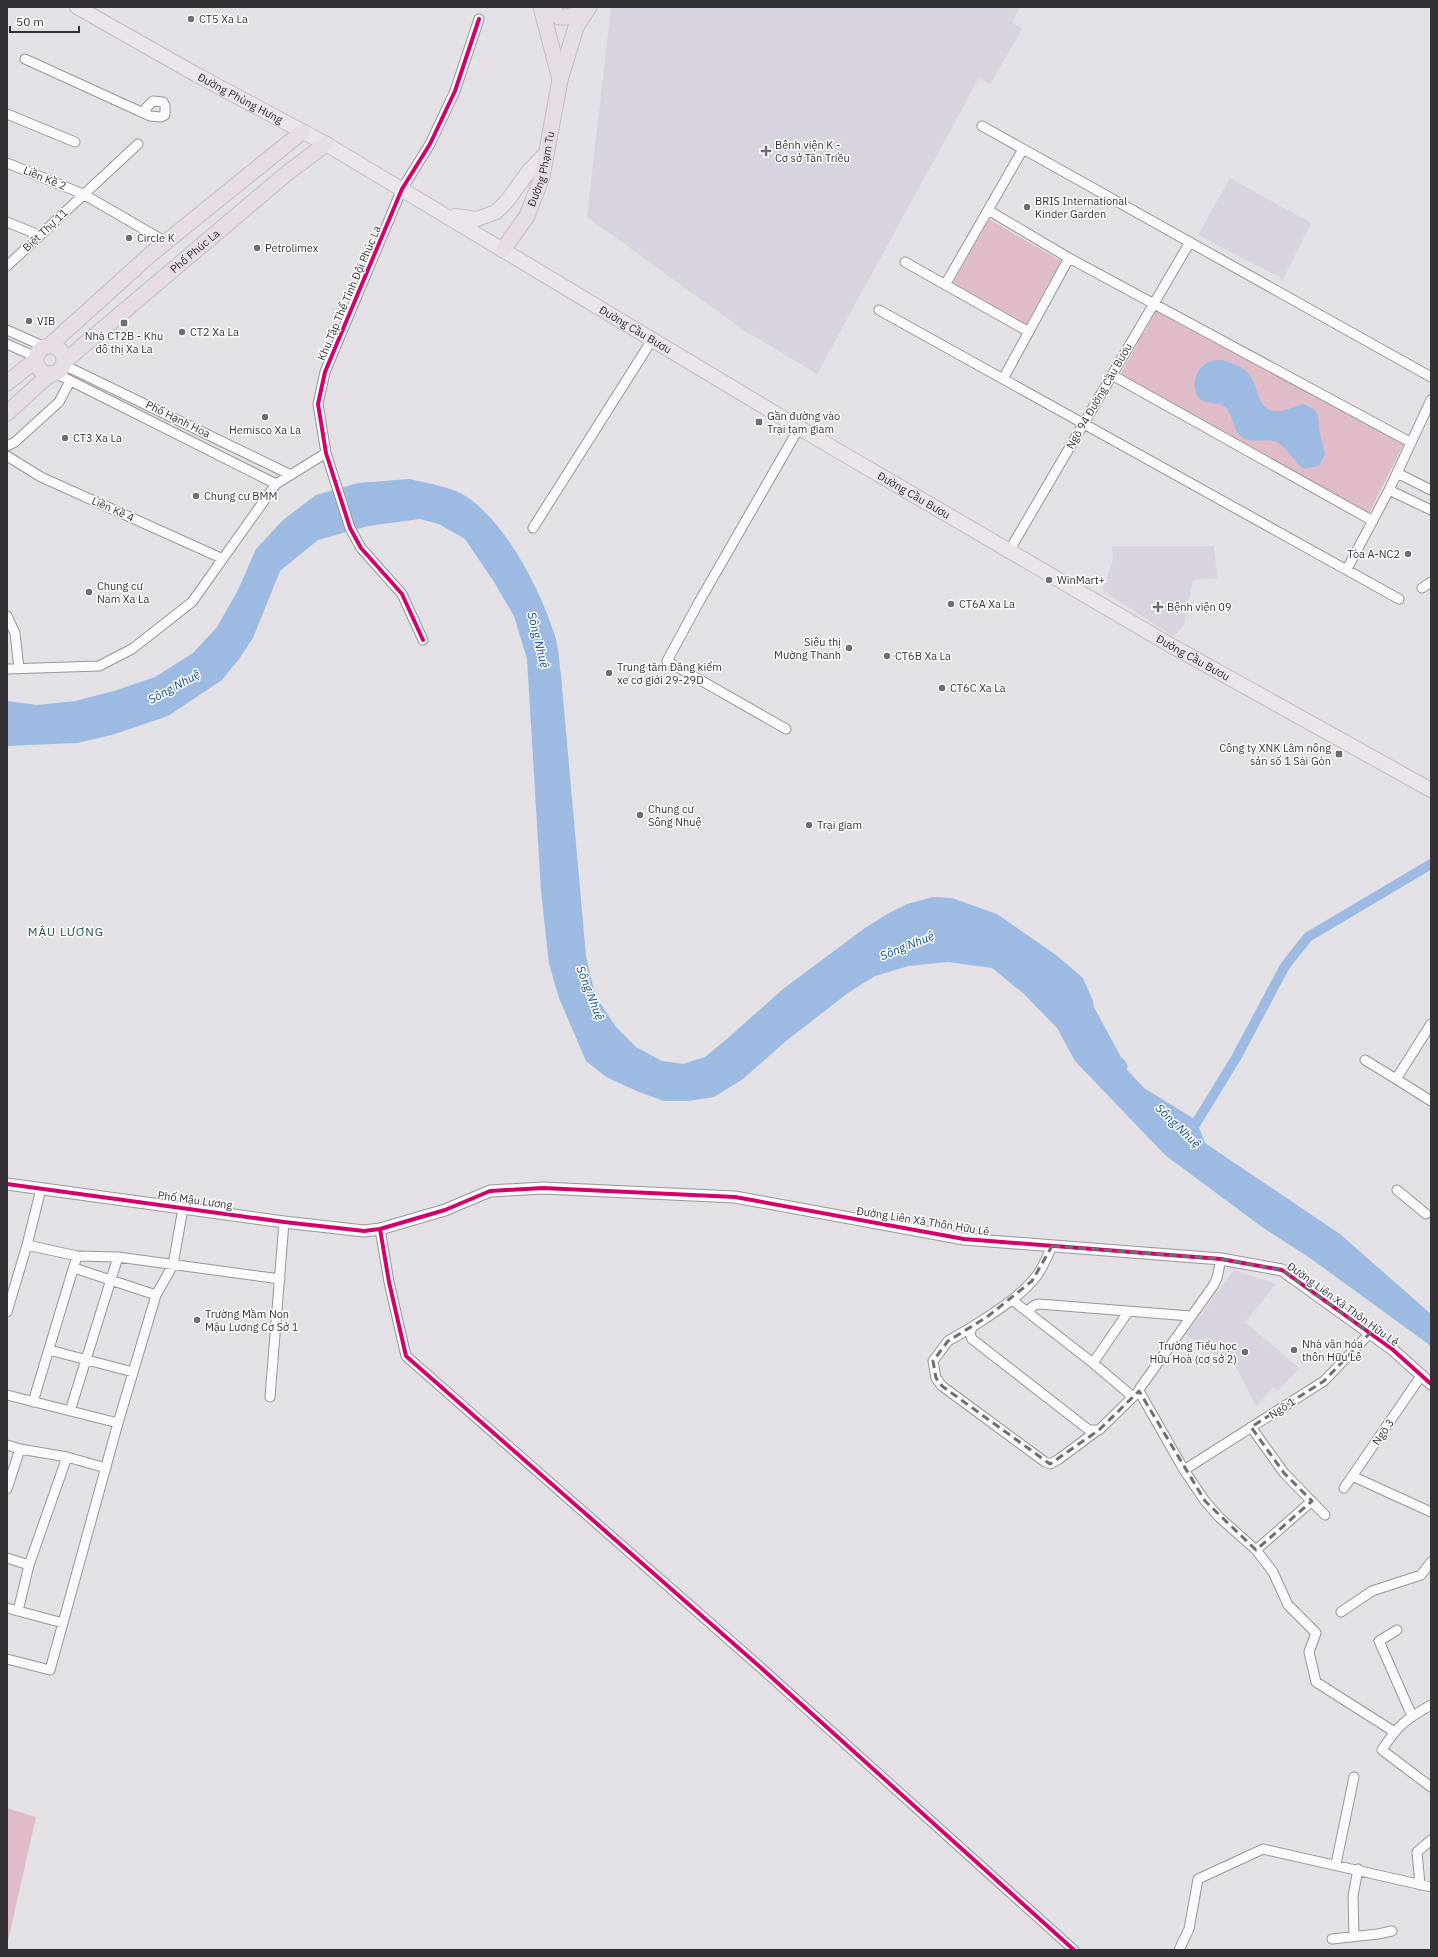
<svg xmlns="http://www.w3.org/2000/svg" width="1438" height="1957" viewBox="0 0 1438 1957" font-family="'IBM Plex Sans',sans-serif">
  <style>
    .built { fill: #d9d3df }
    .green { fill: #e0bcc9 }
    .water { fill: #9dbbe2 }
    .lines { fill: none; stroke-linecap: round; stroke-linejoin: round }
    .canal { stroke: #9dbbe2; stroke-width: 10 }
    .river { stroke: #9dbbe2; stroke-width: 17 }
    .minor-casing { stroke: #99979b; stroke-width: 11 }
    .tertiary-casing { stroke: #99979b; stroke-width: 13 }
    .primary-casing { stroke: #c0bfc2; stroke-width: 16 }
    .trunk-casing { stroke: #c0bfc2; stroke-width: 17 }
    .minor { stroke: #fbfafb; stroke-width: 9 }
    .tertiary { stroke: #fbfafb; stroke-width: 11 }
    .primary { stroke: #ece4eb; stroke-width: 14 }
    .trunk { stroke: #e6dce6; stroke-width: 15 }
    .cycleway-casing { stroke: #fff; stroke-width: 6 }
    .cycleway { stroke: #d6006c; stroke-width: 4 }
    .marked { fill: none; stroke: #716e73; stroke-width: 3; stroke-dasharray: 8 5; stroke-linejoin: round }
    .poi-dot { fill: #716e73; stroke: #fff; stroke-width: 1.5 }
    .labels { text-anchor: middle; stroke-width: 3; stroke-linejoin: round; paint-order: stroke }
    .poi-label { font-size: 11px; fill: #333135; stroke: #fff; text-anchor: start }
    .street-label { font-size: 11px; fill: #333135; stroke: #fff }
    .water-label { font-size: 12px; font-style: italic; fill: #0f4d8e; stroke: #fff }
    .neighbourhood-label { font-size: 12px; letter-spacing: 1px; fill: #1b4f42; stroke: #fff }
  </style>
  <rect width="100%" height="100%" fill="#e3e0e6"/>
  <!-- built -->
  <path class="built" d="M611,7h409l-8,15 10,7 -32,55 -11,-6 -162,296 -72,-43 -158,-114z
    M1230,178l81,45 -28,56 -85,-44z
    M1112,546h102l3,32 -24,2 -9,44 -10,13 -72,-47 11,-30z
    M1234,1270l42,14 -31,38 54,46 -21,23 -5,-4 -17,20 -19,-38 -51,-34z"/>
  <!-- green -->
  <path class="green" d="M989,219l72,42 -35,64 -73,-42z
    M1156,310l248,134 -35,69 -249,-138 18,-32 -3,-2 5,-10 4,2z
    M7,1808l29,9 -29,128z"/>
  <!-- water -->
  <path class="water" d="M1223,360c8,3 18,6 25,13 11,12 9,41 31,38 8,0 16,-6 24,-7l11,5 4,6 2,19 5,20 -6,12 -15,3c-10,-7 -14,-17 -23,-24 -11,-10 -26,0 -38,-7 -11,-7 -9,-23 -18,-31 -7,-6 -19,-2 -25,-8 -11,-11 -4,-31 8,-37 4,-2 10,-2 15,-2z
    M409,479c17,4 44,8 58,18 40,27 74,94 88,139 4,12 4,27 6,39l25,281 9,39 21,32 20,20 26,14 21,3 22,-7 23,-19 55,-49 82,-61 24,-15 18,-9 26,-7 19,1 45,16 59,41 27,23 10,23 2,17 6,24 43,46 52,32 9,23 135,91 91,80v32l-121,-88 -48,-31 -97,-72 -90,-94 -18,-33 -33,-34 -32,-26 -44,-6 -39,4 -34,10 -27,17 -62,48 -43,38 -29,18 -26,4h-24l-25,-9 -33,-15 -20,-16 -27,-63 -10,-34 -8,-73 -14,-232 -13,-43 -20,-34 -29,-43 -26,-15 -19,-5 -52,7 -50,14 -38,31 -27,67 -14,21 -17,21 -54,36 -56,19 -35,8 -70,3v-45l30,4 38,-4 39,-10 41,-14 38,-24 24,-26 21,-37 18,-41 27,-29 33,-25 42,-12z"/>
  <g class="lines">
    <!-- canal -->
    <path class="canal" d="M1190,1133l46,-75 49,-92 23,-29 123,-73"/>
    <!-- river -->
    <path class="river" d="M1088,1014l26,48 5,5"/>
    <!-- minor casing -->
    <g class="minor-casing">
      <path id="minor" d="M25,59l125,57 11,1 4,-2v-9l-2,-4 -10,-1 -7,7v5
        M7,114l68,28
        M982,126l449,251
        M7,163l76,31 83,48
        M988,210l81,48 341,184
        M7,222l32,13
        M905,262l124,70
        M7,266l131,-122
        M945,285l78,-136
        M879,310l520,289
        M7,330l38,17
        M7,344l29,13
        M64,365l227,110
        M55,373l221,111
        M1112,375l261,146
        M1003,379l66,-121
        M7,446l8,-4 44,-40 11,-21
        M7,456l34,21 180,81
        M1397,473l34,17
        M1389,490l42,20
        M533,528l119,-188
        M1009,551l181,-309
        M1347,569l42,-79 42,-90
        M1422,588l9,-6
        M7,616l8,17 4,36
        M423,640l-21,-46 -41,-46 -11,-20 -24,-75 -8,-49 7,-32 34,-81 43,-102 28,-45 25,-53 24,-72
        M7,669l92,-3 33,-17 60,-47 84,-118 50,-31
        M786,729l-119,-68 32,-59 100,-174
        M1431,1024l-35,55 35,22
        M1365,1060l31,19
        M1397,1190l29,24
        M380,1229l9,53 17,74 353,310 315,284
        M27,1245l50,11 41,1 162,22
        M1052,1246c-4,9 -8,19 -14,28 -16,22 -43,38 -66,53l-2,7 2,5 117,91h10l40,-39
        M1221,1259l-4,19 -4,8 -73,102 -1,3 45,79 21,31 14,16 37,33 17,22 15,33 28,28 -7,19 7,30 77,49
        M74,1268l82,27
        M1012,1300l81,63 40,34
        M1027,1311l8,-6 4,-1 151,12
        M7,1312l20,-67 14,-56
        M972,1327l-24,14 -15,20 3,17 6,8 103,76 5,2 9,-5 39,-29
        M49,1350l84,22
        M1093,1363l35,-51
        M7,1395l111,28
        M270,1397l14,-175
        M33,1402l44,-146
        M70,1411l48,-154
        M1251,1427l33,46 41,42
        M7,1445l13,4 47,8 39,11
        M1184,1470l140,-89 46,-48
        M1352,1476l79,36
        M1344,1488l77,-112
        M7,1489l13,-40
        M1256,1550l56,-49
        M7,1558l22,7
        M7,1608l56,15
        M18,1611l11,-46 38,-108
        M1341,1612l31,-21 49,-16 10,-13
        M1397,1630l-18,11 33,75
        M7,1659l43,11 68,-247 38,-128 17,-30 10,-57
        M1431,1705c-25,14 -34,21 -49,45l49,37
        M1336,1864l18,-87
        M1420,1885l-3,-33 14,-12
        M1354,1936l-1,-40 5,-27
        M1332,1939l46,-5 14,-3
        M1179,1950l10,-21 9,-50 65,-30 168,38"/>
    </g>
    <!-- tertiary casing -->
    <g class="tertiary-casing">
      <path id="tertiary" d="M7,1184l277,38 80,9 16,-2 65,-19 45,-19 53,-3 192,9 229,42 257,20 61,11 110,79 39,35"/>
    </g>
    <!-- primary casing -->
    <g class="primary-casing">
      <g id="primary">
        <path id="s1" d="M77,7l120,68 129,69 497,298 349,204 259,144"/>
        <path d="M455,216l22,3 19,-7 11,-11 22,-30 18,-19"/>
      </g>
    </g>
    <!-- trunk casing -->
    <g class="trunk-casing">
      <g id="trunk">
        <path d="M541,7l19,72"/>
        <path d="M551,7l8,10h8l18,-6"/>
        <path id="s2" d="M503,250l24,-34 15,-39 18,-97 16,-53 13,-20"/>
        <circle cx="50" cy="360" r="14"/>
        <path d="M49,346l102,-92 151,-122"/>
        <path id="s3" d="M65,361l221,-187 40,-30"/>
        <path d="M7,383l29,-23"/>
        <path d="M7,413l43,-39"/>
      </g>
    </g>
    <!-- minor -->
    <use href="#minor" class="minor"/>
    <!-- tertiary -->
    <use href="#tertiary" class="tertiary"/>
    <!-- primary -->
    <use href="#primary" class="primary"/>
    <!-- trunk -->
    <use href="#trunk" class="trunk"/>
    <!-- cycleway casing -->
    <g class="cycleway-casing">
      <path id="cycleway" d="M423,640l-21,-46 -41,-46 -11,-20 -24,-75 -8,-49 7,-32 34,-81 43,-102 28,-45 25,-53 24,-72
        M7,1184l277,38 80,9 16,-2 65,-19 45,-19 53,-3 192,9 229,42 257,20 61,11 110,79 39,35
        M380,1229l9,53 17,74 353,310 315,284"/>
    </g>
    <!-- cycleway -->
    <use href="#cycleway" class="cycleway"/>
  </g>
  <!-- marked area -->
  <path class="marked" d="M1052,1246l169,13 61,11 88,63 -46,48 -73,46 33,46 28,28 -56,49 -51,-49 -66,-110 -40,39 -49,34 -108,-78 -6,-8 -3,-17 15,-20 39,-24 45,-36z"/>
  <!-- markers -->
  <g class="poi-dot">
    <circle cx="191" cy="19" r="4"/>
    <path d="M764 145h4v4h4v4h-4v4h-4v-4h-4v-4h4z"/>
    <circle cx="1027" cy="207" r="4"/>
    <circle cx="129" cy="238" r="4"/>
    <circle cx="257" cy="248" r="4"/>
    <circle cx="29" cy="321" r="4"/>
    <rect x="120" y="319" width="8" height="8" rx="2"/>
    <circle cx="182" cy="332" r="4"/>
    <circle cx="265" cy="417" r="4"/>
    <rect x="755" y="418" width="8" height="8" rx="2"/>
    <circle cx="65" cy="438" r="4"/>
    <circle cx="196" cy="496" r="4"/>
    <circle cx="1408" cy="554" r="4"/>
    <circle cx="1049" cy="580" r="4"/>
    <circle cx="89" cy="592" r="4"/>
    <circle cx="951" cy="604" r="4"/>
    <path d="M1156 601h4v4h4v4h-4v4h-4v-4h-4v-4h4z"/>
    <circle cx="849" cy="648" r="4"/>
    <circle cx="887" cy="656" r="4"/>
    <circle cx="609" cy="673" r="4"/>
    <circle cx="942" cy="688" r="4"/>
    <rect x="1335" y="750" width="8" height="8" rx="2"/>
    <circle cx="640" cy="815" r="4"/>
    <circle cx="809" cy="825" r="4"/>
    <circle cx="197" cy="1320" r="4"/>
    <circle cx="1294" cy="1350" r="4"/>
    <circle cx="1245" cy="1352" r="4"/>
  </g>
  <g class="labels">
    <!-- poi labels -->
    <g class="poi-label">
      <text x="199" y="23">CT5 Xa La</text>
      <text x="775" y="149">Bệnh viện K -<tspan x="775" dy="13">Cơ sở Tân Triều</tspan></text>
      <text x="1035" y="205">BRIS International<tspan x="1035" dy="13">Kinder Garden</tspan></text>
      <text x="137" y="242">Circle K</text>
      <text x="265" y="252">Petrolimex</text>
      <text x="37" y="325">VIB</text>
      <text x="190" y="336">CT2 Xa La</text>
      <text x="124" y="340" text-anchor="middle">Nhà CT2B - Khu<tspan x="124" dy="13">đô thị Xa La</tspan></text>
      <text x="767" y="420">Gần đường vào<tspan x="767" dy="13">Trại tạm giam</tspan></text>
      <text x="265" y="434" text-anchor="middle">Hemisco Xa La</text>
      <text x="73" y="442">CT3 Xa La</text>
      <text x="204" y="500">Chung cư BMM</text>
      <text x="1400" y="558" text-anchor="end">Tòa A-NC2</text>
      <text x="1057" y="584">WinMart+</text>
      <text x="97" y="590">Chung cư<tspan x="97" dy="13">Nam Xa La</tspan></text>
      <text x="959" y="608">CT6A Xa La</text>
      <text x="1167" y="611">Bệnh viện 09</text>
      <text x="841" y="646" text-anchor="end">Siêu thị<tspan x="841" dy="13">Mường Thanh</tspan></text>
      <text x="895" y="660">CT6B Xa La</text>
      <text x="617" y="671">Trung tâm Đăng kiểm<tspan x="617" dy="13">xe cơ giới 29-29D</tspan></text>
      <text x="950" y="692">CT6C Xa La</text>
      <text x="1331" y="752" text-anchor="end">Công ty XNK Lâm nông<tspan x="1331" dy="13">sản số 1 Sài Gòn</tspan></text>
      <text x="648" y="813">Chung cư<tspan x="648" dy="13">Sông Nhuệ</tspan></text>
      <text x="817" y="829">Trại giam</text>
      <text x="205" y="1318">Trường Mầm Non<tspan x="205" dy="13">Mậu Lương Cơ Sở 1</tspan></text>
      <text x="1302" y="1348">Nhà văn hóa<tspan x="1302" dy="13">thôn Hữu Lê</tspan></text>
      <text x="1237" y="1350" text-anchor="end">Trường Tiểu học<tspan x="1237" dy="13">Hữu Hoà (cơ sở 2)</tspan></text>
    </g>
    <!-- street labels -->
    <g class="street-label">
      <text dy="4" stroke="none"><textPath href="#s1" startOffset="187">Đường Phùng Hưng</textPath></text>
      <text dy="4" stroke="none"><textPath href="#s2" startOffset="91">Đường Phạm Tu</textPath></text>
      <text transform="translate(45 178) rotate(22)" y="4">Liền Kề 2</text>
      <text transform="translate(45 230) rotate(-43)" y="4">Biệt Thự 11</text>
      <text dy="4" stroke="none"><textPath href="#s3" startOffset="170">Phố Phúc La</textPath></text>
      <text transform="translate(349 293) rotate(-67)" y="4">Khu Tập Thể Tỉnh Đội Phúc La</text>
      <text dy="4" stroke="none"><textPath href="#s1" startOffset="645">Đường Cầu Bươu</textPath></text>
      <text transform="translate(1099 396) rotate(-60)" y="4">Ngõ 94 Đường Cầu Bươu</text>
      <text transform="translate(178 419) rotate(26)" y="4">Phố Hạnh Hoa</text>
      <text dy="4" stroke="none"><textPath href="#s1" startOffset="969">Đường Cầu Bươu</textPath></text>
      <text transform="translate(113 509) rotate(24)" y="4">Liền Kề 4</text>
      <text dy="4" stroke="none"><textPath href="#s1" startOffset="1292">Đường Cầu Bươu</textPath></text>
      <text transform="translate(195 1200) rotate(8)" y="4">Phố Mậu Lương</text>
      <text transform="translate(923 1221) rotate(9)" y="4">Đường Liên Xã Thôn Hữu Lê</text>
      <text transform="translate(1343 1304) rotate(36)" y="4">Đường Liên Xã Thôn Hữu Lê</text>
      <text transform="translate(1282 1408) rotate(-33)" y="4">Ngõ 1</text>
      <text transform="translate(1383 1432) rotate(-55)" y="4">Ngõ 3</text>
    </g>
    <!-- water labels -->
    <g class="water-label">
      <text transform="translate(538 640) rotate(76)" y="4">Sông Nhuệ</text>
      <text transform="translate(174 687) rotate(-29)" y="4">Sông Nhuệ</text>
      <text transform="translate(907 946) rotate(-22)" y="4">Sông Nhuệ</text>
      <text transform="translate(590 993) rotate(69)" y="4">Sông Nhuệ</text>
      <text transform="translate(1178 1126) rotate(44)" y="4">Sông Nhuệ</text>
    </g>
    <!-- neighbourhood labels -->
    <g class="neighbourhood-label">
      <text x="66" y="936">MẬU LƯƠNG</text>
    </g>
  </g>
  <!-- border -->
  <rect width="1438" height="1957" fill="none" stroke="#333135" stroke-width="16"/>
  <!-- scale -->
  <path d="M10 26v6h69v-6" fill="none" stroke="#333135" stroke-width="2"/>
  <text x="16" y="26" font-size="12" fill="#333135" stroke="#ffffff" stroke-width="3" paint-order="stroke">50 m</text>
</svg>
